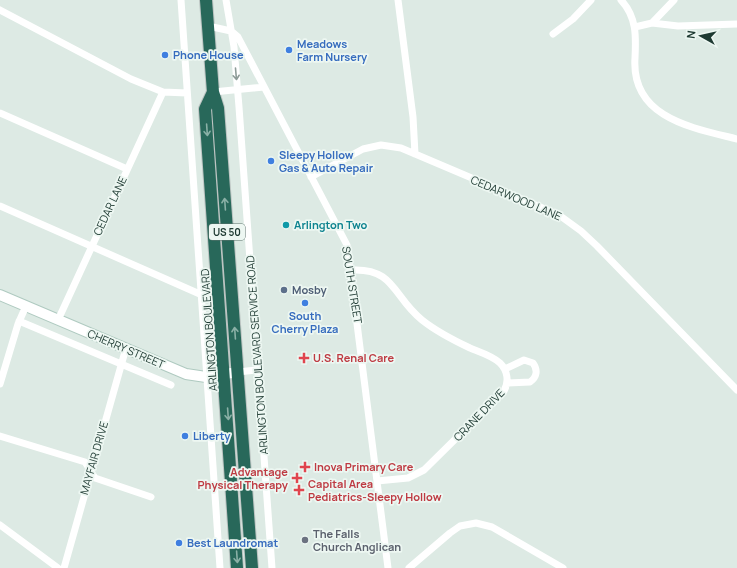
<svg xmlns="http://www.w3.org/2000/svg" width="737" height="568" viewBox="0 0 737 568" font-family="Manrope,sans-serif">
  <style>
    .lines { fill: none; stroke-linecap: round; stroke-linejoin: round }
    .secondary-casing { stroke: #afcac0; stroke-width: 12 }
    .highway-casing { stroke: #bcc4c2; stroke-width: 14 }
    .street { stroke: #fff; stroke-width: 7 }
    .secondary { stroke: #fff; stroke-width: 10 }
    .highway { stroke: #28685a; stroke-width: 12 }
    .oneway { stroke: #8e9c98 }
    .oneway2 { stroke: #8ab0a6 }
    .shop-dot { fill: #3f7fe0; stroke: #edf7f2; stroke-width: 1.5 }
    .culture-dot { fill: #0f9aa8; stroke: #edf7f2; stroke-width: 1.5 }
    .service-dot { fill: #5c6f8a; stroke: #edf7f2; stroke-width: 1.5 }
    .health-dot { fill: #e0444e; stroke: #edf7f2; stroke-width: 1.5 }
    .worship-dot { fill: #6b7280; stroke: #edf7f2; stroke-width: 1.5 }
    .labels { text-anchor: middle; stroke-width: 3.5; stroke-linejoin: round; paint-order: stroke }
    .shield { fill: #edf7f2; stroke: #5c736c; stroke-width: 1 }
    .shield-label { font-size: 10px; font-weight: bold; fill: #1e3a32 }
    .shop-label { font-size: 11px; font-weight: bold; fill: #366cbe; stroke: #edf7f2; text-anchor: start }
    .street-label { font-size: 11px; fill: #1e3a32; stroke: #edf7f2 }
    .culture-label { font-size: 11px; font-weight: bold; fill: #0d838f; stroke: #edf7f2; text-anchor: start }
    .service-label { font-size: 11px; font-weight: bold; fill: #4e5e75; stroke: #edf7f2; text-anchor: start }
    .health-label { font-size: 11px; font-weight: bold; fill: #be3a42; stroke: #edf7f2; text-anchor: start }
    .worship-label { font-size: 11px; font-weight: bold; fill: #5b616d; stroke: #edf7f2; text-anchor: start }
  </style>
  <rect width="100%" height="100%" fill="#ddeae4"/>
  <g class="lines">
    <!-- secondary casing -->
    <g class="secondary-casing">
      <path id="secondary" d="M0,295l186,79 20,3 32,-5"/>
    </g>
    <!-- highway casing -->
    <g class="highway-casing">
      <path id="highway" d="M206,0l7,92 5,16 34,460
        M213,92l-8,17 32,459"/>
    </g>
    <!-- street -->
    <path class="street" d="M181,0l39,568
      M226,0l8,47 5,60 33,461
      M398,0l15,117 2,37
      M621,0c16,17 15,37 14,58 -4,60 58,70 102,81
      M0,10l131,69 32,13 24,1
      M652,23l26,3 59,-2
      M208,26l23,5 7,6 109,208 41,323
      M635,27l17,-4 22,-23
      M553,34l20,-15 18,-19
      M213,92l51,-5
      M0,113l127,56
      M311,177l52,-28 18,-4 20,3 158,67 22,16 16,15 140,144
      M0,206l202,89
      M352,270c43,-2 41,27 70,50 15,12 31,20 48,28 10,4 23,8 30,15 8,8 9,19 4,28l-80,79 -16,8 -31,3
      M58,320l105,-228
      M19,321l152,64
      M505,369l19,-9 9,3c5,7 4,14 -3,19l-23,1
      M238,372l19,-2
      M0,384l18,-60 8,-18
      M0,436l85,26 10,16 56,19
      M0,525l58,43
      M64,568l62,-220
      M409,568l41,-35 10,-7 16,-3 16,4 71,41"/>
    <!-- secondary -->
    <use href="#secondary" class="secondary"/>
    <!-- highway -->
    <use href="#highway" class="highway"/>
  </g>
  <!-- one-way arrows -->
  <defs><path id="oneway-shaft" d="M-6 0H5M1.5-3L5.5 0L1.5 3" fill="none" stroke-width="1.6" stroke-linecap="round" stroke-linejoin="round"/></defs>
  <use class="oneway" href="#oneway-shaft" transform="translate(236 74) rotate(85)"/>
  <g class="oneway2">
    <use href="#oneway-shaft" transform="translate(207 130) rotate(86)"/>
    <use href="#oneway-shaft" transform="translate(225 204) rotate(-94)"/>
    <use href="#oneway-shaft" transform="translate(235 333) rotate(-94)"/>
    <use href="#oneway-shaft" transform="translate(228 414) rotate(86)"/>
    <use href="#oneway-shaft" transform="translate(237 557) rotate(86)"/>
  </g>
  <!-- markers -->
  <g class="shop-dot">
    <circle cx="289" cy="50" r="4"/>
    <circle cx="165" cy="55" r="4"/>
    <circle cx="271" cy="161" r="4"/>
    <circle cx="305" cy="303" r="4"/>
    <circle cx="185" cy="436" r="4"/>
    <circle cx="179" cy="543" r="4"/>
  </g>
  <circle class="culture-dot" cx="286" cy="225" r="4"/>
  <circle class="service-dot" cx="284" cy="290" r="4"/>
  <g class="health-dot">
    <path d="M302 352h4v4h4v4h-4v4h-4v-4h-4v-4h4z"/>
    <path d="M303 461h4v4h4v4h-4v4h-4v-4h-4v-4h4z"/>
    <path d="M295 472h4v4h4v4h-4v4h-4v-4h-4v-4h4z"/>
    <path d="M297 484h4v4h4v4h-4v4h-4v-4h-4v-4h4z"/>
  </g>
  <circle class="worship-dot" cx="305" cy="540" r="4"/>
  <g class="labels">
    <!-- shield labels -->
    <rect class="shield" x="209" y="224" width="36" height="16" rx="3"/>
    <g class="shield-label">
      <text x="227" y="236">US 50</text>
    </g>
    <!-- shop labels -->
    <g class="shop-label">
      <text x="297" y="48">Meadows<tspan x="297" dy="13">Farm Nursery</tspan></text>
      <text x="173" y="59">Phone House</text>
      <text x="279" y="159">Sleepy Hollow<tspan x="279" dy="13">Gas &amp; Auto Repair</tspan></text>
      <text x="305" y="320" text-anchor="middle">South<tspan x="305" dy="13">Cherry Plaza</tspan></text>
      <text x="193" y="440">Liberty</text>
      <text x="187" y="547">Best Laundromat</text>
    </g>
    <!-- street labels -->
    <g class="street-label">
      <text transform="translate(516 198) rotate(23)" y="4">CEDARWOOD LANE</text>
      <text transform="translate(110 206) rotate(-65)" y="4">CEDAR LANE</text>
      <text transform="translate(352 285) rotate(81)" y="4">SOUTH STREET</text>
      <text transform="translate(209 330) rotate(-94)" y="4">ARLINGTON BOULEVARD</text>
      <text transform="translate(126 349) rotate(23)" y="4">CHERRY STREET</text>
      <text transform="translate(257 355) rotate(-94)" y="4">ARLINGTON BOULEVARD SERVICE ROAD</text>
      <text transform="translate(479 415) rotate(-46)" y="4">CRANE DRIVE</text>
      <text transform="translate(94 458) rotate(-74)" y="4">MAYFAIR DRIVE</text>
    </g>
    <!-- culture labels -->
    <g class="culture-label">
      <text x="294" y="229">Arlington Two</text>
    </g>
    <!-- service labels -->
    <g class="service-label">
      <text x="292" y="294">Mosby</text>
    </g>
    <!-- health labels -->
    <g class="health-label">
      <text x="313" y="362">U.S. Renal Care</text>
      <text x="314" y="471">Inova Primary Care</text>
      <text x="288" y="476" text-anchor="end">Advantage<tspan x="288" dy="13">Physical Therapy</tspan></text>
      <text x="308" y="488">Capital Area<tspan x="308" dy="13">Pediatrics-Sleepy Hollow</tspan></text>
    </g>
    <!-- worship labels -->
    <g class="worship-label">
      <text x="313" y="538">The Falls<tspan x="313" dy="13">Church Anglican</tspan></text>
    </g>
  </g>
  <!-- north arrow -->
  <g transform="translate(701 36) rotate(278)" stroke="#edf7f2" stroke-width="3" paint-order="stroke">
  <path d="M0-3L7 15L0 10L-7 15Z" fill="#1e3a32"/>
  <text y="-6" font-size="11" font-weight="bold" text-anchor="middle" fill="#1e3a32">N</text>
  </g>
</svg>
